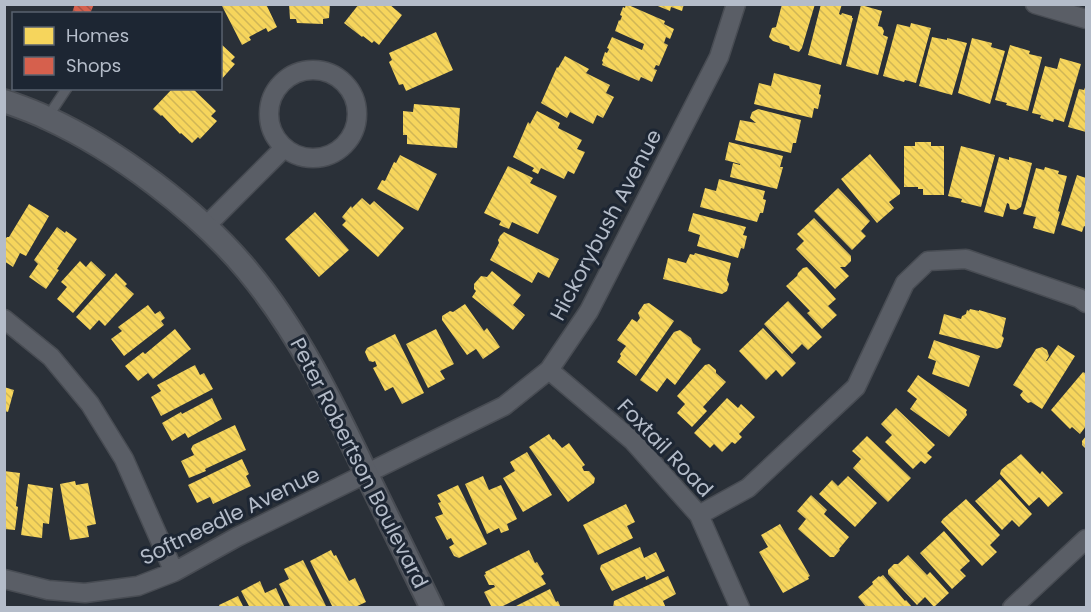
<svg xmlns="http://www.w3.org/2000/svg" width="1091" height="612" viewBox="0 0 1091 612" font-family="Poppins,sans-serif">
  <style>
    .homes { fill: url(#homes-back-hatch) }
    .shops { fill: url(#shops-back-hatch) }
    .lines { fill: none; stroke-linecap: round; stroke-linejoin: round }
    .service-casing { stroke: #484c53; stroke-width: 12 }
    .minor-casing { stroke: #484c53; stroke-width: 21 }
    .tertiary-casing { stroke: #484c53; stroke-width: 26 }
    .service { stroke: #5a5e66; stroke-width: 9 }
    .minor { stroke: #5a5e66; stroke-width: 18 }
    .tertiary { stroke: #5a5e66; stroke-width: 22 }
    .labels { text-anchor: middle; stroke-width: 6; stroke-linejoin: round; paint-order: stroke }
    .street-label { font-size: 21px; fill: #b4bcc9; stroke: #1d2633 }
  </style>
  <defs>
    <pattern id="homes-back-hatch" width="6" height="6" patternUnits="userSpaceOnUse" patternTransform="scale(1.5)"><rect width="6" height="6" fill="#f6d55c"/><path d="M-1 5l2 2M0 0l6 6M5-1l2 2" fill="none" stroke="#d0b656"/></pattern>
    <pattern id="shops-back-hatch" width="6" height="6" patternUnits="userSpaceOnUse" patternTransform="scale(1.5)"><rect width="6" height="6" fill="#d6604d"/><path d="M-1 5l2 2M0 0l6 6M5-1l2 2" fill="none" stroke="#a65448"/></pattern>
  </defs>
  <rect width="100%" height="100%" fill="#2a3038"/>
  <!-- homes -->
  <path class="homes" d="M221,4h45l11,23 -9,5 -2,-4 -17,9 2,3 -9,5z
    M289,4h41l-1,14 -6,1v5l-26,-1 -1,-4h-6z
    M359,4h30l13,11 -23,30 -5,-4 -2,2 -9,-7 -1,1 -18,-14z
    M626,4l39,17 -1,3 10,5 -4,10 -4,-2 -2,6 4,2 -9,21 -3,-1 -2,4 3,1 -5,12 -11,-5 -2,4 -37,-16 1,-3 -1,-1 3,-9 2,1 2,-4 -2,-1 5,-11 30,13 2,-6 -29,-13 4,-11 1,1 2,-5 -2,-1 3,-8 2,1z
    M653,4h31l-2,7 -11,-4 -1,4z
    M782,4h33l-13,44 -3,4 -9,-3 -1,-3 -16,-5 -4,-4 3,-9 4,-1z
    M821,4h21l-3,10 2,1 1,-2 10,3v2h1l-12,47 -33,-10z
    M861,5l21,6 -4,15 4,1 2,4 -1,4 5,2 -10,38 -32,-9z
    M911,23l20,5 -15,55 -11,-3 -1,2 -21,-6 14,-52 13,3z
    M436,32l17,38 -47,21 -3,-7 -4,1 -10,-23 3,-2 -3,-7z
    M932,37l15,3v-2l20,5 -15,52 -33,-9z
    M972,38l20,5 -1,4 14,4 -15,53 -32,-11z
    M220,43l15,14 -4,4 4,3 -15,17z
    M1010,45l20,6 -1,3 13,3 -14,54 -22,-6 1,-2 -12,-3z
    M565,56l24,13 -3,4 24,12 -4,8 8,4 -11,21 -6,-3 -4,9 -23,-12 -3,6 -26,-15 16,-36 1,1z
    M1060,58l21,6 -17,58 -10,-3 -1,3 -13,-4 1,-3 -9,-2 13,-47 12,3z
    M774,73l47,12 -2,9 2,1 -3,14 -4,-1 -2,10 -58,-14 5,-21 12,3z
    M1086,85v47l-18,-5 11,-38 5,1z
    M173,88h19l24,23 -5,5 6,5 -17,18 -2,-2 -6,6 -11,-10 -1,1 -18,-19 -1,1 -8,-7z
    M414,104l46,4 -3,40 -50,-4v-9h-4v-24l10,1z
    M758,109l43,11 -5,23h-3l-2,10 -56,-13 5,-20 16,3 -6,-5 2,-6z
    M537,111l23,12 -2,5 24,12 -5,9 8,3 -11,22 -6,-3 -4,8 -23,-11 -3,6 -6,-3 2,-3 -21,-11 15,-35 2,2z
    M729,142l54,14 -3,11h3l-6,22 -47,-12 3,-14 7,2v-1l-15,-4z
    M915,142h16v4h13v49h-21v-6h-5v-2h-14v-41h11z
    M961,146l34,9 -14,52 -20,-5 1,-3 -14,-3z
    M870,154l30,36v4l-11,8 5,6 -17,15 -36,-44z
    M400,155l37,19 -19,37 -41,-22 5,-9 3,1 9,-19 2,1z
    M999,157l10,3v-3l23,6 -11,44 -5,3 -6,-1 -1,-5 -2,-1 -4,14 -19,-5z
    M508,166l25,12 -3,5 27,13 -19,38 -26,-12 -3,7 -10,-4 2,-4 -17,-8z
    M1045,167l14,4 -1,3 9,2 -9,35 2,1 -6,22 -21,-6 3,-11 -13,-3 13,-46 8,2z
    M1077,175l9,3v49l-2,-1 -2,6 -21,-7z
    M719,179l46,12 -2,8 3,1 -3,13h-3l-3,9 -57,-15 5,-19 11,3z
    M838,188l32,33 -9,10 5,5 -14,14 -38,-39z
    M362,198l8,7 4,-4 30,27 -26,29 -36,-32 4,-4 -4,-4 9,-11 1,2z
    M29,204l20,12 -23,40 -6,-3 -7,14 -9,-6v-20l3,-4h2z
    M315,212l34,38 -30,27 -34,-38z
    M693,213l53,14 -3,8 4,1 -3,13 -3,-1 -3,10 -41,-12 3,-11 -12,-4z
    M814,218l37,38v5l-6,6h-5l9,9 -14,13 -39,-40 8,-8 -7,-7z
    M57,227l8,6 1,-2 11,8 -20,30 2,1 -13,19 -17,-12 9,-13 -4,-4z
    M504,232l55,27 -10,19 -11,-6 -6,11 -42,-23 9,-17 -1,-3 2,-4z
    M695,253l36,10 -4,17 2,4 -2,7 -5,3 -59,-15 5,-21 18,5 4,-9 4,1z
    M80,261l6,6 5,-6 15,14 -33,38 -16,-14 10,-12 -6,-5z
    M807,267l29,32 -8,7 9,9 -15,14 -15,-16 3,-2 -24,-25 11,-10 1,-3 5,-5z
    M492,271l29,24 -8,10 12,10 -12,15 -41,-33 4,-6 -2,-2v-5l7,-8 6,1z
    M116,273l11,11 -2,2 9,8 -29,32 -6,-6 -9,10 -14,-13z
    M788,301l34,36 -14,13 -6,-6 -10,10 -28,-30z
    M649,303l25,18 -38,55 -19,-14 4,-6 -1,-2 6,-8 -9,-6 15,-21 5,3 3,-4 -2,-5 6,-9z
    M465,304l19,27 3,-3 13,19 -17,12 -7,-10 -9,6 -25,-35v-4l8,-5 3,1z
    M148,305l7,9 5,-3 5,7 -4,3 3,4 -40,31 -13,-17 11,-8 -4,-4z
    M970,309l9,2v-1l27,8 -4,18 2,2 -3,9 -4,2 -58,-15 5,-20 17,5 1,-3 4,-2 1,-4 2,1z
    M763,328l33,35 -14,14 -6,-7 -10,10 -27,-29z
    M175,329l16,20 -38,30 -5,-6 -10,8 -13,-15 18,-14 2,2z
    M436,329l18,35 -14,7 5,8 -17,9 -22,-44z
    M680,330l11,8 2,5 8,6 -26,36 -8,-7 -10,14 -17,-12 34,-48z
    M395,334l29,59 -22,11 -9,-17 -8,4 -12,-23 4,-2 -2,-5 -2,1 -4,-1 -4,-9 2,-4z
    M934,340l46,16 -11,31 -37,-13 4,-13 -8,-3z
    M1058,345l17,11 -33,53 -11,-7 -3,1 -5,-4 -3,-4 3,-4 -10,-6 23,-36 6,-2 5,3 2,6 -3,5h1z
    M709,364l7,6v3l10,9 -23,25 4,4 -15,16 -15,-14 8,-9 -8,-8 28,-31z
    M195,365l5,10 4,-2 9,16 -52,27 -10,-19 10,-6 -4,-6z
    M1083,372l2,1 1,-1v54l-6,8 -8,-7 -2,2 -19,-19z
    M918,375l49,35 -1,2 1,3 -18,22 -39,-28 7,-10 -10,-8z
    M4,387l10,3 -6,22 -4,-1z
    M212,398l10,21 -34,19 -3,-5 -13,8 -10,-18 19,-11 1,2z
    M727,398l11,10 3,-4 14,13 -16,17 3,3 -7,7 -3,-2 -10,10 -8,-8 -4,4 -16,-15z
    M896,408l39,37 -8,8 5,4 -7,7 -4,-3 -8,8 -28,-27 7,-7 -11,-11z
    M235,425l11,25 -41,19 1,2 -17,7 -8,-17 13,-6 -3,-6 2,-4z
    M549,434l4,6 1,-1 8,9 7,-5 16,22 -3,2 2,4h5l6,7 -1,5 -26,19 -39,-55z
    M867,436l44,42 -23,24 -35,-34 8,-9 -9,-8z
    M1086,436v13l-4,-4v-4z
    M527,452l25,43 -29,17 -20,-34 12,-7 -5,-9z
    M1021,454l19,20 2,-3 21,22 -15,14 -9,-10 -10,9 -29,-32 1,-4 7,-6 2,-1z
    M242,459l7,15 -3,2 5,10 -38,18 -3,-7 -13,6 -9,-18z
    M4,471l16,2 -4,33 2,1 -3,23 -11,-1z
    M483,476l6,14 12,-5 16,34 -10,5 2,6 -8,3 -2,-5 -12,6 -22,-50z
    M848,476l29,27 -22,24 -36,-33 13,-14 6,6z
    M1000,479l32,35 -13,13 -7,-7 -10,10 -27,-29z
    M75,481l1,4 12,-2 8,41 -9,2 2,11 -19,3 -10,-56z
    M28,484l25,4 -4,36 -6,-1 -1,15 -21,-3z
    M458,485l29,59 -28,14 -5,-2 -5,-9 5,-3 -3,-6 -4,2 -12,-23 8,-3 -5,-11 3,-1 -4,-7z
    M811,495l16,15 -3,4 25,23 -10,12 1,1 -6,7h-4l-32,-28 8,-10 -9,-8z
    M966,499l34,36 -10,10 7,7 -15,14 -41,-44 2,-3z
    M626,504l9,18 -8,4 6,12 -35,17 -15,-30z
    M780,524l30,52 -2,1 1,2 -26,14 -24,-41 9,-5 -7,-12z
    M944,531l26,30 -10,9 6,6 -14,13 -32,-36z
    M640,547l4,11 12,-6 9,19 -19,9 -1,-4 -33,15 -12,-22 1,-4z
    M331,550l3,6 2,-1 13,26 6,-3 11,24 -13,6h-20l-23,-47z
    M529,550l6,13 2,-1 7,12 -3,2 5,8 -47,24h-7l-8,-16 11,-5 -1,-2h-5l-5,-10 2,-1 -1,-2z
    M908,555l19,20 3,-3 19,21 -15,14 -9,-10 -8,8 -29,-31v-4l6,-6h4z
    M303,560l24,48h-36l-12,-24 10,-5 -5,-10z
    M883,575l22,26 1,-1 7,8h-46l-9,-11 15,-13 -1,-2 7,-6 1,1z
    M668,576l8,18 -13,7 3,7h-53l1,-7z
    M260,581l5,12 11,-5 9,20h-35l-9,-17z
    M550,589l6,13 2,-1 3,7h-49z
    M238,596l6,12h-24l-1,-3z"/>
  <!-- shops -->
  <path class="shops" d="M75,4h19l-4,10h-17l-1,-1z"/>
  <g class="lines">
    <!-- service casing -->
    <g class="service-casing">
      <path id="service" d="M47,118l20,-30"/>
    </g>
    <!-- minor casing -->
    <g class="minor-casing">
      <path id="minor" d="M1035,4l51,15
        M269 114a44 44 0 1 1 88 0a44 44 0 1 1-88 0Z
        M206,226l78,-78
        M4,319l47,38 39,47 34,55 50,113
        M549,370l84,71 66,74 41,93
        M699,515l49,-27 108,-101 49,-104 23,-22 38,-2 113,39 7,5
        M4,579l44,11 37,3 53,-7 36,-14 63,-35 267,-131 45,-36 40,-59 130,-254 17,-53
        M1012,608l74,-69"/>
    </g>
    <!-- tertiary casing -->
    <g class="tertiary-casing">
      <path id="tertiary" d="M4,101c14,5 29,10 43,17 70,32 151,93 200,152 51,61 85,132 119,203 22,45 44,90 66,135"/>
    </g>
    <!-- service -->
    <use href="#service" class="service"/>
    <!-- minor -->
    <use href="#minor" class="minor"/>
    <!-- tertiary -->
    <use href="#tertiary" class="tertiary"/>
  </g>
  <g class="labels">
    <!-- street labels -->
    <g class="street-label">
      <text transform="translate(606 225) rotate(-62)" y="7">Hickorybush Avenue</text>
      <text transform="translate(665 448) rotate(46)" y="7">Foxtail Road</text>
      <text transform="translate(359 463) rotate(63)" y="7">Peter Robertson Boulevard</text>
      <text transform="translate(230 516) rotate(-26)" y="7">Softneedle Avenue</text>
    </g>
  </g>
  <!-- border -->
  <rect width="1091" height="612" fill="none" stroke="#b4bcc9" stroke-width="12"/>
  <!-- legend -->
  <rect x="12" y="12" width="210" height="78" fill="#1d2633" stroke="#59626f" stroke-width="1.5"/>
  <rect x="24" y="27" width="30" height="18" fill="#f6d55c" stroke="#59626f" stroke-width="1.5"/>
  <text x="66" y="42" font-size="18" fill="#b4bcc9">Homes</text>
  <rect x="24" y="57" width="30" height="18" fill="#d6604d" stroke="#59626f" stroke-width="1.5"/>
  <text x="66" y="72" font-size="18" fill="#b4bcc9">Shops</text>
</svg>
